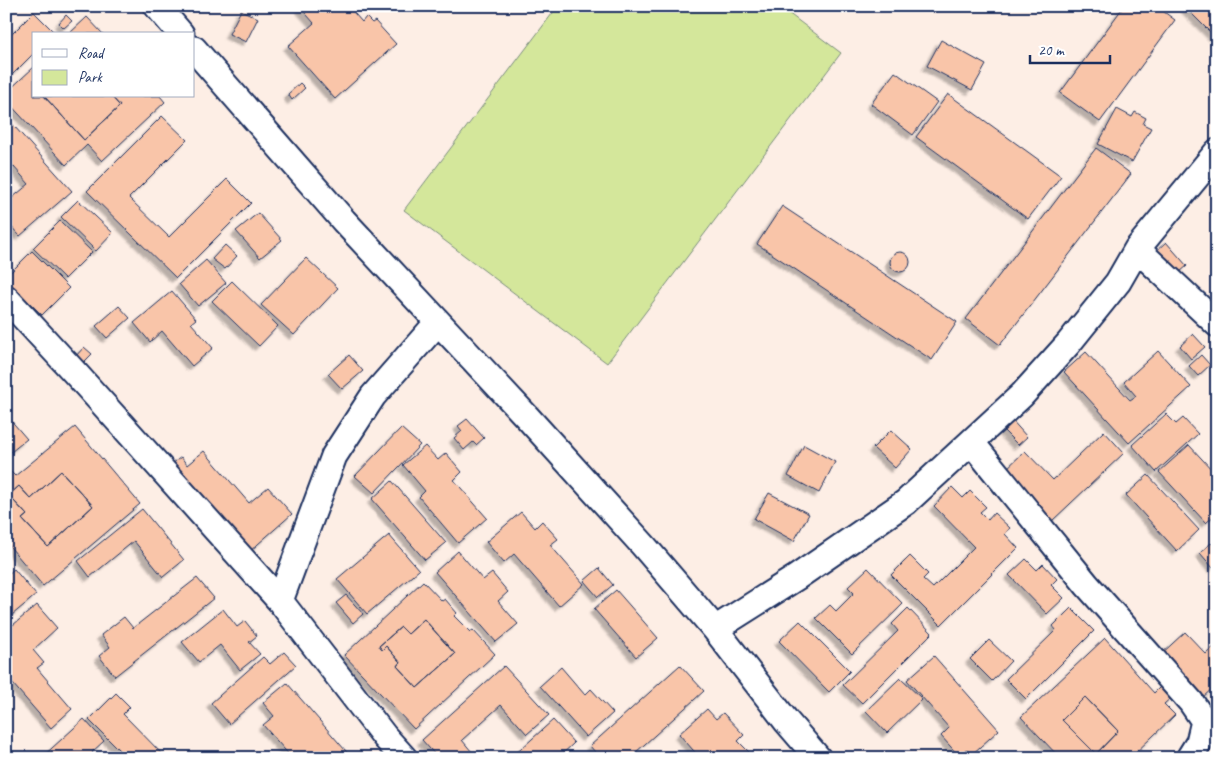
<svg xmlns="http://www.w3.org/2000/svg" width="1223" height="764" viewBox="0 0 1223 764" font-family="Caveat,sans-serif">
  <style>
    .green { fill: #d4e79b; stroke: #788b7c }
    .building { fill: #f9c5a9; stroke: #1b2f5e; fill-rule: evenodd; filter: url(#shadow) }
    .lines { fill: none; stroke-linecap: round; stroke-linejoin: round }
    .minor-casing { stroke: #1b2f5e; stroke-width: 29 }
    .minor { stroke: #fff; stroke-width: 25 }
  </style>
  <defs>
    <filter id="shadow"><feDropShadow dx="-4.5" dy="4.5" stdDeviation="1" flood-color="#0004"/></filter>
  </defs>
  <rect width="100%" height="100%" fill="#fdeee5"/>
  <filter id="ink" filterUnits="userSpaceOnUse"><feTurbulence type="fractalNoise" baseFrequency=".02" numOctaves="2"/><feDisplacementMap in="SourceGraphic" scale="10" xChannelSelector="R" yChannelSelector="G"/><feConvolveMatrix kernelMatrix="1 2 1 2 8 2 1 2 1" color-interpolation-filters="sRGB"/></filter>
  <g filter="url(#ink)">
    <!-- green -->
    <path class="green" d="M558,6h221l62,47 -234,310 -203,-153z"/>
    <!-- building -->
    <path class="building" d="M299,6h49l14,16 4,-5 6,6 3,-2 21,23 -61,55 -47,-53 26,-23z
      M1124,6h32l19,14 -75,102 -40,-29z
      M1184,6h33v33z
      M241,10l17,8 -12,24 -17,-8z
      M34,12l21,21 -2,1h-19v19l-28,28v-41z
      M66,15l6,6 -8,7 -5,-5z
      M87,17l16,17h-34z
      M941,40l45,25 -14,25 -45,-24z
      M34,67v29h10l40,44 36,-34 -9,-10h49l5,6 -63,59 -15,-16 -21,20 -60,-65v-7z
      M895,72l42,30 -24,33 -42,-31z
      M300,83l5,5 -13,12 -4,-6z
      M948,94l113,82 -33,43 -112,-82z
      M44,96h67l9,10 -36,34z
      M1117,109l15,8 3,-5 11,6 -3,6 8,4 -19,34 -34,-18z
      M162,116l25,24 -58,58 40,39 58,-58 24,24 -75,75 -89,-87z
      M6,117l66,74 -52,45 -14,-15v-18l23,-19 -23,-26z
      M1096,148l35,26 -131,171 -34,-26z
      M78,200l35,33 -17,18 -35,-34z
      M782,206l175,116 -25,38 -175,-116z
      M258,213l24,27 -22,18 -24,-27z
      M60,221l32,31 -27,27 -32,-31z
      M1166,242l21,24 -14,12 -20,-24z
      M225,245l12,11 -12,13 -13,-10z
      M32,251l37,37 -27,27 -36,-35v-3z
      M890 262a10 10 0 1 1 20 0a10 10 0 1 1-20 0Z
      M306,258l32,30 -44,47 -33,-30z
      M206,260l20,23 -28,23 -19,-22z
      M232,281l46,45 -19,20 -47,-45z
      M172,291l24,28 -5,4 22,25 -21,18 -30,-35 -12,11 -16,-19z
      M119,306l11,12 -23,20 -11,-12z
      M1193,334l12,13 -14,12 -11,-13z
      M84,347l8,7 -10,10 -7,-7z
      M1158,351l33,36 -62,56 -65,-71 22,-20 44,48 6,-4 -12,-14z
      M349,355l14,16 -21,18 -14,-15z
      M1201,355l9,10 -12,11 -9,-10z
      M1166,414l10,10 7,-6 15,16 -42,38 -24,-27z
      M8,417l19,22 -21,17v-37z
      M1010,418l17,19 -9,8 -18,-18z
      M467,419l17,19 -8,7 -3,-3 -9,8 -10,-12 8,-7 -4,-5z
      M75,427l65,77 -97,82 -37,-44v-39l1,1 6,-4 14,15 -5,4 26,28 45,-41 -32,-35 -30,28 -12,-13 -11,10 -2,-2v-27l9,9z
      M401,428l19,17 -46,48 -19,-17z
      M891,430l21,19 -17,19 -22,-20z
      M1104,431l20,22 -72,68 -48,-50 21,-20 28,29z
      M804,445l31,17 -16,31 -31,-17z
      M1189,445l25,27 3,-2v43l-11,10 -47,-51z
      M425,446l13,14 8,-7 16,19 -8,8 33,38 -29,25 -39,-46 6,-6 -22,-26z
      M204,451l45,52 19,-16 24,27 -43,38 -77,-88 9,-7 6,8z
      M61,471l32,35 -45,41 -26,-28 5,-4 -14,-15 -6,4 -1,-1v-9l2,2 11,-10 12,13z
      M1148,475l51,55 -22,21 -51,-56z
      M392,481l54,62 -21,17 -53,-61z
      M952,487l11,11 7,-7 16,16 -6,5 8,8 6,-7 16,15 -5,6 13,14 -77,77 -50,-50 19,-19 18,18 -5,5 10,9 41,-41 -40,-41z
      M769,493l40,21 -15,27 -40,-22z
      M142,509l42,51 -21,17 -29,-36 -44,36 -12,-16z
      M521,512l14,16 7,-7 16,18 -8,6 34,39 -25,22 -45,-52 -10,9 -18,-21z
      M389,535l30,35 -52,44 -30,-35z
      M1211,543l6,6v16l-4,3 -13,-15z
      M458,551l25,29 9,-7 16,19 -10,9 20,23 -22,18 -61,-70z
      M1026,559l11,11 6,-6 14,15 -6,6 13,13 -17,16 -38,-39z
      M599,568l14,17 -15,12 -14,-16z
      M868,568l35,36 -51,50 -36,-36 14,-13 6,6 18,-18 -6,-6z
      M14,569l22,26 -30,25v-44z
      M197,578l17,20 -99,78 -16,-20 11,-9 -9,-12 23,-18 9,11z
      M423,581l19,20 3,-2 12,14 -3,3 16,16 3,-2 22,24 -81,75 -70,-74zM424,619l31,35 -38,34 -20,-22 3,-4 -14,-16 -4,4 -3,-4 22,-19 7,7z
      M616,590l42,48 -22,19 -42,-48z
      M346,595l17,19 -10,9 -17,-20z
      M37,605l20,23 -24,22 11,13 -7,5 35,41 -21,19 -45,-52v-53l3,-3 4,5z
      M908,608l24,25 -70,70 -19,-18 55,-54 -6,-7z
      M1071,608l23,23 -68,68 -20,-20 50,-49 -3,-4z
      M223,609l14,18 8,-6 12,15 -8,6 11,12 -20,16 -20,-25 -21,17 -17,-20z
      M424,619l31,35 -38,34 -20,-22 3,-4 -14,-16 -4,4 -3,-4 22,-19 7,7z
      M800,621l50,50 -21,21 -50,-51z
      M1185,632l21,22 11,-10v40l-17,16 -41,-44z
      M1105,638l49,55 7,-7 11,11 -8,7 11,11 -45,43h-70l-39,-41zM1085,697l33,34 -22,23 -34,-34z
      M989,640l22,21 -19,20 -22,-22z
      M284,652l12,13 -67,59 -18,-21 52,-46 7,7z
      M934,656l65,74 -28,25 -5,-6 -7,7 -18,-20 8,-8 -42,-48z
      M680,665l24,26 -69,62 4,5h-39l-10,-12z
      M504,666l45,49 -22,19 -26,-29 -39,35 15,18h-39l-16,-18z
      M561,667l24,28 6,-6 22,24 -27,24 -46,-51z
      M900,678l22,21 -35,34 -21,-22z
      M287,683l65,75h-60l-29,-33 11,-9 -11,-13z
      M116,693l14,14 -7,7 43,44h-39l-38,-38z
      M1085,697l33,34 -22,23 -34,-34z
      M707,709l9,10 7,-6 21,22 -6,6 11,11 -6,6h-43l-21,-24z
      M84,719l20,22 -12,11 5,6h-56z
      M553,720l21,23 -16,15h-47z"/>
    <g class="lines">
      <!-- minor casing -->
      <g class="minor-casing">
        <path id="minor" d="M157,6l24,28
          M194,49l150,172 184,197 115,127 72,84 72,93 31,36
          M1137,249l80,75
          M6,298l71,77 203,226
          M972,443l115,142 104,117 13,19 -5,21 -10,16
          M715,629l82,-52 109,-75 116,-107 46,-51 50,-62 19,-33 80,-97
          M404,758l-19,-21 -105,-136 54,-145 39,-60 65,-74"/>
      </g>
      <!-- minor -->
      <use href="#minor" class="minor"/>
    </g>
  </g>
  <!-- margin -->
  <rect width="1223" height="764" fill="none" stroke="#fff" stroke-width="25"/>
  <rect x="12" y="12" width="1198" height="739" fill="none" stroke="#1b2f5e" stroke-width="2" filter="url(#ink)"/>
  <!-- legend -->
  <rect x="32" y="32" width="162" height="65" fill="#ffffff" stroke="#a4acbf"/>
  <rect x="42" y="49" width="25" height="8" fill="#ffffff" stroke="#a4acbf"/>
  <text x="78" y="58" font-size="15" fill="#1b2f5e">Road</text>
  <rect x="42" y="70" width="25" height="15" fill="#d4e79b" stroke="#a4acbf"/>
  <text x="78" y="82" font-size="15" fill="#1b2f5e">Park</text>
  <!-- scale -->
  <path d="M1030 55v8h80v-8" fill="none" stroke="#1b2f5e" stroke-width="2.5"/>
  <text x="1038" y="55" font-size="15" fill="#1b2f5e" stroke="#ffffff" stroke-width="4" paint-order="stroke">20 m</text>
</svg>
